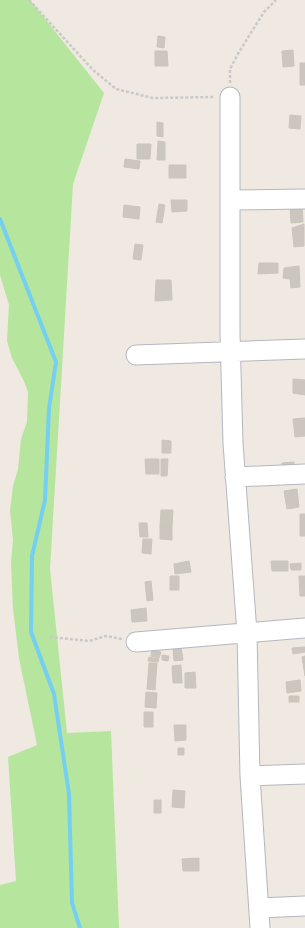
<svg xmlns="http://www.w3.org/2000/svg" width="305" height="928" viewBox="0 0 305 928" font-family="'Alegreya Sans',sans-serif">
  <style>
    .green { fill: #b6e59e }
    .lines { fill: none; stroke-linecap: round; stroke-linejoin: round }
    .stream { stroke: #75cff0; stroke-width: 4 }
    .building { fill: #cbc7bf; stroke: #cbc5ba }
    .minor-casing { stroke: #b4b7c1; stroke-width: 21 }
    .path { stroke: #c9c9c9; stroke-width: 2.5; stroke-dasharray: 3 2; stroke-linecap: butt }
    .minor { stroke: #fff; stroke-width: 19 }
  </style>
  <rect width="100%" height="100%" fill="#efe9e1"/>
  <!-- green -->
  <path class="green" d="M0,0h30l74,93 -31,91 -23,385 17,164 44,-2 8,197h-119v-43l16,-4 -8,-124 29,-12 -18,-87 -6,-49 -2,-46 2,-23 -3,-30 3,-24 5,-17 3,-30 6,-17 1,-30 -4,-11 -12,-23 -5,-17 2,-36 -9,-30z"/>
  <g class="lines">
    <!-- stream -->
    <path class="stream" d="M0,219l56,143 -7,46 -4,92 -13,56 -1,76 23,62 15,100 3,109 8,25"/>
  </g>
  <!-- building -->
  <path class="building" d="M158,36l7,1 -1,11 -7,-1z
    M293,50l1,16 -11,1 -1,-16z
    M155,51h12l1,15h-13z
    M300,63h5v22h-5z
    M290,115l11,1 -1,13 -11,-1z
    M157,122l6,1v14l-6,-1z
    M158,141l7,1v18h-8z
    M137,144h14l-1,15h-13z
    M125,159l15,2 -1,8 -15,-2z
    M169,165h17v13h-17z
    M171,200h16v11l-15,1z
    M159,204l6,1 -3,18 -6,-1z
    M124,205l16,2 -1,12 -16,-2z
    M302,205l1,17 -12,1 -1,-17z
    M304,224v22l-10,1 -2,-19z
    M135,244l8,1 -2,15 -8,-1z
    M259,263h19v10l-20,1z
    M299,266l1,21 -9,1 -1,-9 -7,-1 1,-10z
    M156,280h15l1,20 -17,1z
    M293,379l12,1v15l-12,-2z
    M305,418v18l-10,1 -2,-18z
    M162,440l9,1v12h-9z
    M145,459h14v15h-13z
    M161,459h7l-1,17h-6z
    M294,462v8h-12v-7z
    M297,489l2,18 -12,2 -3,-18z
    M161,510h12l-1,16h-12z
    M300,514h5v22h-5z
    M139,523h8l1,14h-8z
    M160,526h12v14l-12,-1z
    M143,539h9l-1,15 -9,-1z
    M189,561l2,11 -16,2 -1,-10z
    M271,561h17v10h-16z
    M301,563v7h-10l-1,-6z
    M170,576h9v14h-9z
    M299,576h6v20h-5z
    M151,581l2,19 -6,1 -2,-19z
    M146,608l1,13 -15,1 -1,-12z
    M181,647l2,13 -9,1 -1,-13z
    M305,647v5l-12,2 -1,-6z
    M152,650l9,2 -2,6 -8,-2z
    M162,655l7,1 -1,5 -6,-1z
    M305,656v20l-3,-19z
    M149,657l10,2 -1,3 -10,-1z
    M149,663h8l-2,27 -8,-1z
    M181,665l1,18h-9l-1,-17z
    M195,672l1,16h-11v-15z
    M300,680l1,11 -14,2 -1,-11z
    M146,692l11,1 -1,15 -11,-1z
    M289,696h10v6h-10z
    M144,712h9v15h-9z
    M174,725h12v15l-11,1z
    M178,748h6v7h-6z
    M173,790l12,1 -1,17 -12,-1z
    M154,800h7v13h-7z
    M199,858v13h-16l-1,-12z"/>
  <g class="lines">
    <!-- minor casing -->
    <g class="minor-casing">
      <path id="minor" d="M230,97v237l3,109 14,190 3,143 10,152
        M230,200l75,-1
        M136,355l169,-6
        M235,477l70,-3
        M136,642l169,-14
        M250,776l55,-2
        M259,908l46,-2"/>
    </g>
    <!-- path -->
    <path class="path" d="M29,0l64,70 23,19 37,9 62,-1
      M230,83v-14l9,-17 25,-40 12,-12
      M50,637l39,4 17,-5 16,3"/>
    <!-- minor -->
    <use href="#minor" class="minor"/>
  </g>
</svg>
